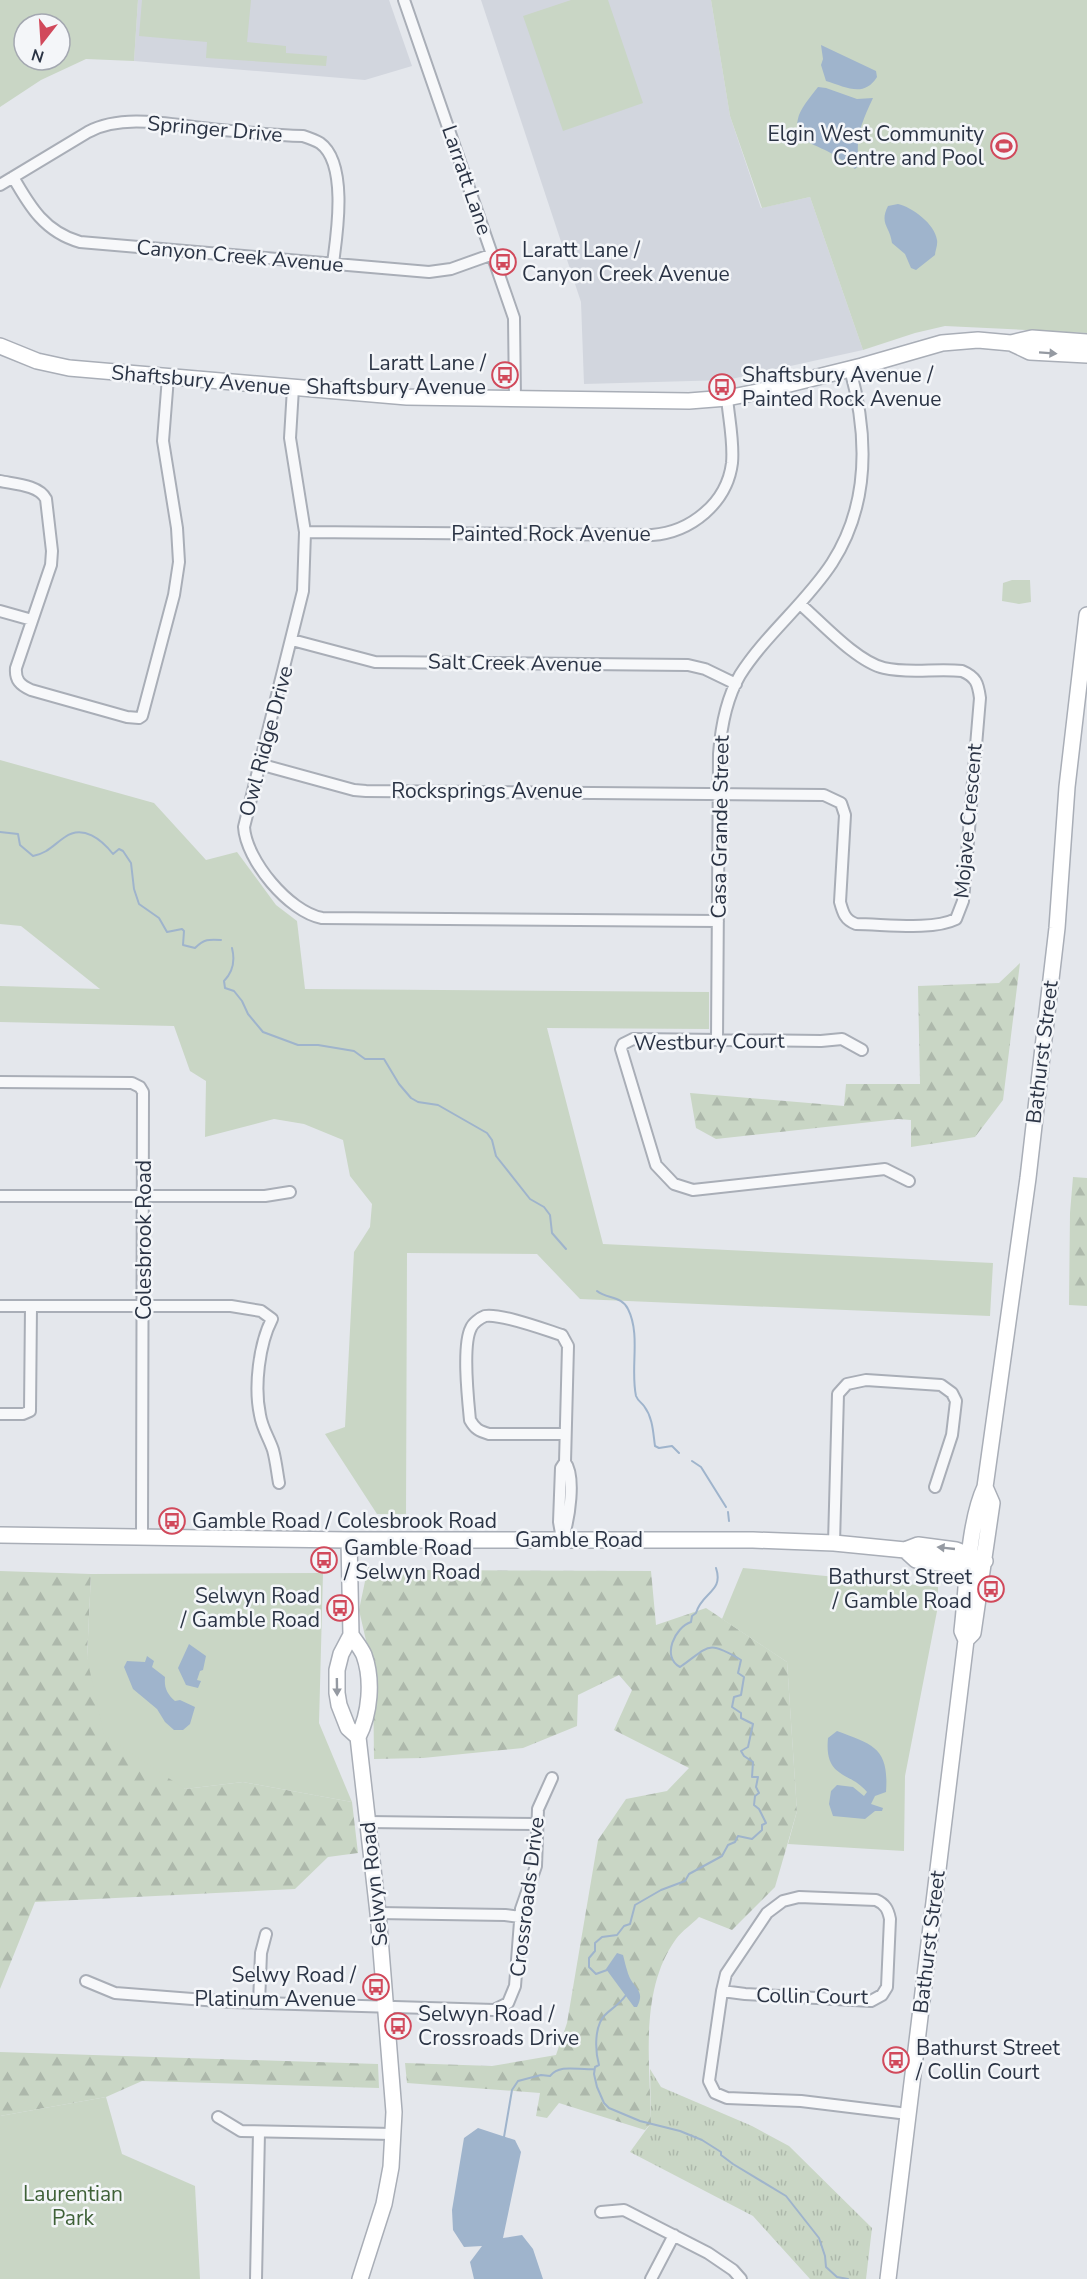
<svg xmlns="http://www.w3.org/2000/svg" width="1087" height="2279" viewBox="0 0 1087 2279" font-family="'Nunito Sans',sans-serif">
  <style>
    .built { fill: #d2d6de }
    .grass { fill: url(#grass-tufts) }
    .forest { fill: url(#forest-firs) }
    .park { fill: #c9d6c5; fill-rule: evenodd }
    .water { fill: #9fb4cc }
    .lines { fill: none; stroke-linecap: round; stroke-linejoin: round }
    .stream { stroke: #9fb4cc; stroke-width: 2 }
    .street-casing { stroke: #a9aeb7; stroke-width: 14 }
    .secondary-casing { stroke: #a9aeb7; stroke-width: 18 }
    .street { stroke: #f7f8fa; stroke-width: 10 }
    .secondary { stroke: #fff; stroke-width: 15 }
    .oneway { fill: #959aa2 }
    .labels { text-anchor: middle; stroke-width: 5; stroke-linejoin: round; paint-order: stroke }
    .street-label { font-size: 21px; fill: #2b3445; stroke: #f4f6f9 }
    .poi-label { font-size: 21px; fill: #2b3445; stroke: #f4f6f9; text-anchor: start }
    .park-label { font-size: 21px; fill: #3f6138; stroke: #f4f6f9 }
  </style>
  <defs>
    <pattern id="grass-tufts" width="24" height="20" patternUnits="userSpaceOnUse" patternTransform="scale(1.5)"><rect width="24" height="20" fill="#c9d6c5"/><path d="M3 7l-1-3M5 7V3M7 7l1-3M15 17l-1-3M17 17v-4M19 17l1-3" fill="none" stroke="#adb8ab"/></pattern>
    <pattern id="forest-firs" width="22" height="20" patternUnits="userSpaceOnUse" patternTransform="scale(1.5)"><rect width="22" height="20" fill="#c9d6c5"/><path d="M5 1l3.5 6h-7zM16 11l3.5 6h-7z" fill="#adb8ab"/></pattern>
  </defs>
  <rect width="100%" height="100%" fill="#e4e7ec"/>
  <!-- built -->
  <path class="built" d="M138,0h251l23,66 -47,14 -231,-19z
    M481,0h230l19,116 31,92 49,-11 53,153 -136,30 -143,4 -3,-82z"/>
  <!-- grass -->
  <path class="grass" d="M650,2069l11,18 91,39 37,20 83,82 -6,51h-56l-57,-63 -123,-64 21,-29z"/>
  <!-- forest -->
  <path class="forest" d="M1020,963l-17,137 -28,37 -64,10v-27l-13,-1 -182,20 -20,-11 -6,-35 154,13 2,-22h74l-2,-98 81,-3z
    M1073,1177l14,1v128l-18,-1 1,-92z
    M368,1567l53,3 230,1 5,54 50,-17 81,54 10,149 -22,76 -43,43 -33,-13c-7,7 -17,14 -23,22 -37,51 -26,125 -25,184l-6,7 -86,-27 -12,15 -11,-2 4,-23 -133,-10 -2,-20 87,3 64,-11 11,-32 31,-183 28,-41 41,-8 22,-23 -75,-38 18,-40 -13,-15 -41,20 -1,31 -54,22 -100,10 -49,1 -1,-88 -14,-61z
    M0,1571l91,3 -4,84 98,131 58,-7 109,20 6,51 -30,4 -33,32 -260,13 -35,87z
    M0,2052l378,12 1,24 -237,-7 -36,16 -106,19z"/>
  <!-- park -->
  <path class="park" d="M0,0h138l-4,61 -48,-2 -45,21 -41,27zM24,24h36v36h-36z
    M142,0h109l-4,42 39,4v7l41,3 -1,10 -120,-8 1,-16 -68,-6z
    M571,0h37l35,103 -80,28 -40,-115z
    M711,0h376v333l-142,-7 -30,7 -52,17 -53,-153 -48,11 -32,-92z
    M1012,580h18l1,22 -12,2 -17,-3 1,-18z
    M0,760l154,43 52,57 31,-8 39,53 21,16 8,68 404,3v37l-162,-1 56,216 390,19 -3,53 -410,-17 -43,-45 -130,-1 -1,261h-29l-52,-80 20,-7 9,-175 16,-25 2,-23 -22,-28 -7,-36 -39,-16 -30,-5 -69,18 1,-56 -16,-10 -16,-45 -174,-4v-36l100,3 -79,-63 -21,-2z
    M743,1568l195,19v19l-33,170 -1,75 -116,-7 9,-33 -10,-149 -65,-43z
    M323,1573l-4,150 33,79 -109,-20 -58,7 -81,-54 -17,-77 4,-84z
    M106,2097l16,57 73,32 5,93h-200v-163z"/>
  <!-- water -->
  <path class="water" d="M821,45l55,26 1,6c-13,21 -31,10 -51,4l-5,-16 2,-6z
    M818,87l8,1 31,11 16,-1c-12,26 -18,39 -14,67l-4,4c-9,-6 -18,-13 -28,-18 -15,-8 -36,-12 -28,-36 4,-10 13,-20 19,-28z
    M898,204c14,3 37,20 39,36 1,5 -2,11 -2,15l-19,15 -5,-2 -6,-14 -13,-11c-2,-17 -13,-19 -4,-37z
    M189,1644l17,12 -3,14 -3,1 -3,9 4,1 -3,7 -12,-3 -8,-17z
    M147,1656l7,5 -2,6 13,10c-1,11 2,17 10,24l5,-1 15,7 -5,17 -7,6h-9l-9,-8 -8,-13 -24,-20 -9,-22 3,-6 18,1z
    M837,1731c38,14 52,18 49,61l-11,4 -4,8 12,4 -1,3h-7l-10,8 -32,-3 -4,-12 2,-13 6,-6 16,2 11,9 3,-4c-17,-21 -43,-13 -39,-54z
    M617,1953l6,2c2,7 4,18 8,25 7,11 13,13 6,27h-3l-28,-38z
    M478,2128l37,12 6,12 -18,86 19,-3 11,14 10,30h-69l-4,-17 12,-16 -18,1 -11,-17 -1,-20 12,-72z"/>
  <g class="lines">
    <!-- stream -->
    <path class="stream" d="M0,832l18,2 2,11 13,11c15,-3 20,-11 32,-19 18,-13 37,3 48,17l6,-5 4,2 8,12 3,26 5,15 20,14 8,14 15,-3 2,2 -1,14 12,3c9,-9 14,-9 26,-8
      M232,948c3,12 1,24 -8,33l1,7 9,3 8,10 6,13 15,18 35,13h20l36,6 11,8h19l15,25 12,14 7,4 20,3 49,28 5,7 4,16 34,43 14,8 6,8 2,18 14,16
      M597,1291c10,8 25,5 31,18 13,26 2,59 8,87 2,5 5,6 8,10 9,12 9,26 11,40l4,2 13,-2 7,7
      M692,1461l9,6 25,40
      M728,1512l1,9
      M607,1970l-11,4 -7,-7v-9l6,-7v-8l7,-6 15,-2 7,-9 6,-2 5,-19 26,-15 24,-9 4,-7 33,-18 6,-11 7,-3 3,-6 14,3 10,-9v-5l4,-2 -7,-14 -5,-4 1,-9 4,-3 -3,-6 2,-10h-6l1,-15 -9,-6 -3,-5 7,-4 5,-23 -12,-6v-5l-9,-6 2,-10 7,-2 3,-18 -6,-4 3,-13c-35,-21 -32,-13 -61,7 -19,-10 -5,-40 11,-45l1,-6 4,-3c6,-21 28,-21 20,-45
      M626,1995c-6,9 -14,13 -21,20 -11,11 -10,36 -6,50l-4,2 -1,7 3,13 7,16 5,5 31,13 40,10 22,9 19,12v3l12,9 53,32 33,42 6,18 1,11 11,10 11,2
      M504,2137l8,-47 6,-9 23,-6 9,1c11,-13 29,-5 44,-7"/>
    <!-- street casing -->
    <g class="street-casing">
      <path id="street" d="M404,0l110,318 1,81
        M13,177c17,30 32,55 67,65l349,30 22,-3 42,-15
        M0,185l88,-53c35,-19 84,-7 123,-3 31,3 61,6 92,7 6,2 12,4 17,7 28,20 17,91 13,120
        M293,388l-3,50 15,94 -2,59 -59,236c2,33 45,85 78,91l396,3
        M0,481c14,3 39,4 46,18l6,52 -1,14 -35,103c-1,12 4,17 15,22l96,27 12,1 3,-2 32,-121 5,-33 -2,-34 -14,-87 5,-64
        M305,532l347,3c39,-3 75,-32 80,-72 2,-21 -3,-43 -5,-65
        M0,611l32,9
        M292,640l83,22 313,3 17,4 31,15
        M259,764l95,26 12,1 458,4 17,8 4,12 -5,87c3,11 5,18 16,22 28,0 76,7 100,-5l7,-18 17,-203c-2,-15 -4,-21 -18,-27 -25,-3 -53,3 -78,-3 -27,-6 -63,-46 -84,-64
        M717,1040l2,-286c2,-27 7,-55 21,-79 26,-41 66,-72 92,-112 38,-59 36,-129 18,-194
        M862,1050l-20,-11 -21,2 -188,-2 -10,5 -2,5 35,116 18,19 19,6 192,-21 24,12
        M0,1082l132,1 8,4 3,5 -1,444
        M0,1196h265l25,-4
        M0,1306h231l30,5 11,8c-13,25 -18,68 -12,96 2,13 9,23 13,35 3,11 4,22 6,33
        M0,1414h23l7,-3 1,-105
        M563,1537c6,-17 13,-61 2,-75
        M562,1539l-3,-17 2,-54 4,-6 3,-116 -6,-11c-16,-5 -62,-22 -77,-19 -5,2 -12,7 -14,12 -9,17 -3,72 -1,92 5,9 9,11 19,14h76
        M834,1543l4,-149 9,-10 19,-4 75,5 11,8 4,8 -4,34 -17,52
        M368,1822l168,2
        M378,1913l127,2 15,2
        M86,1981l29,12 116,9 263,8 14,-7 7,-17 6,-77 15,-43 2,-57 14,-31
        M722,1991l23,3 126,7 11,-6 5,-8 3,-68c-2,-10 -5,-15 -14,-19l-77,-3 -16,4 -16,12 -41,61 -4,17 -13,90 6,12 12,5 74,3 107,13
        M259,2003l2,-50 5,-19
        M218,2117l23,14 152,3
        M601,2212l23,-2 84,43 25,17 8,9
        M256,2279l3,-147
        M651,2279l23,-44"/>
    </g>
    <!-- secondary casing -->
    <g class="secondary-casing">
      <path id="secondary" d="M1011,343l19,9 57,3
        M0,346l37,15 32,7 338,29 282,4 38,-3 30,-6 105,-26 80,-23 36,-3 33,3 21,-5 55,4
        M0,1535l349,5h404l81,3 71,7 13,-5 38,5 29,11
        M349,1540l2,95 -10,19 -4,16v23l2,12 9,23 10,9
        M905,1550l11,10 40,5 20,-3
        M351,1635c4,6 10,13 13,20 9,25 6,59 -6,82l20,176 16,199 -3,55 -7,37 -24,75
        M966,1640l7,-7 19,-130 -7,-16
        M888,2279l78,-639 -4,-9c5,-42 6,-108 23,-144l43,-309 14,-122 15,-128 10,-141 20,-172"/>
    </g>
    <!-- street -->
    <use href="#street" class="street"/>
    <!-- secondary -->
    <use href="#secondary" class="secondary"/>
  </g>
  <!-- one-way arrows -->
  <defs><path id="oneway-solid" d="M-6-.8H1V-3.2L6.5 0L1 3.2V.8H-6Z" transform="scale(1.5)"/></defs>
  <g class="oneway">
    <use href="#oneway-solid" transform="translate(1048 353) rotate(4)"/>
    <use href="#oneway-solid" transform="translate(946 1548) rotate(-174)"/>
    <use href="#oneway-solid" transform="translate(337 1687) rotate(89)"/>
  </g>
  <!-- icons -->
  <defs>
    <g id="stadium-ring" transform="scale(1.35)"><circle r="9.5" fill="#f4f6f9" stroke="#d1495b" stroke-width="1.5"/><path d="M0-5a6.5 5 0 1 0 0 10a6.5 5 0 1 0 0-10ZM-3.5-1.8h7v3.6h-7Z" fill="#d1495b"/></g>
    <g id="bus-ring" transform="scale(1.35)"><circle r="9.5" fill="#f4f6f9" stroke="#d1495b" stroke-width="1.5"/><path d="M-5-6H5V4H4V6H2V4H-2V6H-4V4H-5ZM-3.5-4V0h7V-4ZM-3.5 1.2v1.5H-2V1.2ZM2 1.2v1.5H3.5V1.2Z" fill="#d1495b"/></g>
  </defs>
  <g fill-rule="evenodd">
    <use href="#stadium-ring" x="1004" y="146"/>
    <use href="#bus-ring" x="503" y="262"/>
    <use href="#bus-ring" x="505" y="375"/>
    <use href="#bus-ring" x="722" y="387"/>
    <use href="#bus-ring" x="172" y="1521"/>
    <use href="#bus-ring" x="324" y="1560"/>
    <use href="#bus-ring" x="991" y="1589"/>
    <use href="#bus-ring" x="340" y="1608"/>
    <use href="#bus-ring" x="376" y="1987"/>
    <use href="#bus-ring" x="398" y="2026"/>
    <use href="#bus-ring" x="896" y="2060"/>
  </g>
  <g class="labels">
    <!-- street labels -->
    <g class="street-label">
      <text transform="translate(215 129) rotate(5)" y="7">Springer Drive</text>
      <text transform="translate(467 180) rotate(71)" y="7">Larratt Lane</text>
      <text transform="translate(240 256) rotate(5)" y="7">Canyon Creek Avenue</text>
      <text transform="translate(201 380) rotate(5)" y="7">Shaftsbury Avenue</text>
      <text x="551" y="541">Painted Rock Avenue</text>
      <text transform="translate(515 663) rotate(1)" y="7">Salt Creek Avenue</text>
      <text transform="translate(266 741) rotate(-75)" y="7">Owl Ridge Drive</text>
      <text x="487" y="798">Rocksprings Avenue</text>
      <text transform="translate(968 821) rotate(-85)" y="7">Mojave Crescent</text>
      <text transform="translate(720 827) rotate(-89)" y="7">Casa Grande Street</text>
      <text transform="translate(709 1042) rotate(-1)" y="7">Westbury Court</text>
      <text transform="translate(1042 1052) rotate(-83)" y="7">Bathurst Street</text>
      <text transform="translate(144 1240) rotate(-90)" y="7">Colesbrook Road</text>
      <text x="579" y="1547">Gamble Road</text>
      <text transform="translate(374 1884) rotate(-96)" y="7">Selwyn Road</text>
      <text transform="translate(527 1897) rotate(-83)" y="7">Crossroads Drive</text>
      <text transform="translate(929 1942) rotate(-83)" y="7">Bathurst Street</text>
      <text transform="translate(812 1996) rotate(1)" y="7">Collin Court</text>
    </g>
    <!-- poi labels -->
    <g class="poi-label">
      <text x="984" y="141" text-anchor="end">Elgin West Community<tspan x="984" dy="24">Centre and Pool</tspan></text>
      <text x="522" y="257">Laratt Lane /<tspan x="522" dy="24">Canyon Creek Avenue</tspan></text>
      <text x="486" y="370" text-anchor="end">Laratt Lane /<tspan x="486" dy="24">Shaftsbury Avenue</tspan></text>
      <text x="742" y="382">Shaftsbury Avenue /<tspan x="742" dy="24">Painted Rock Avenue</tspan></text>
      <text x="192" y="1528">Gamble Road / Colesbrook Road</text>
      <text x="344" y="1555">Gamble Road<tspan x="344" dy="24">/ Selwyn Road</tspan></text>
      <text x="972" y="1584" text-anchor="end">Bathurst Street<tspan x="972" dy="24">/ Gamble Road</tspan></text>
      <text x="320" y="1603" text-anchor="end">Selwyn Road<tspan x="320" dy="24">/ Gamble Road</tspan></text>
      <text x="356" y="1982" text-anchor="end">Selwy Road /<tspan x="356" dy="24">Platinum Avenue</tspan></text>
      <text x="418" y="2021">Selwyn Road /<tspan x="418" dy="24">Crossroads Drive</tspan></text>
      <text x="916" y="2055">Bathurst Street<tspan x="916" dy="24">/ Collin Court</tspan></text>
    </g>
    <!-- park labels -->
    <g class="park-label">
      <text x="73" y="2201">Laurentian<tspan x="73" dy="24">Park</tspan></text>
    </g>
  </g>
  <!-- north arrow -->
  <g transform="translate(42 42) rotate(197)"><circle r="28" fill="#f4f6f9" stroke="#a4a8b1" stroke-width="1.5"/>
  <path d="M0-4.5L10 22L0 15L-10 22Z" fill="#d1495b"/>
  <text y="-9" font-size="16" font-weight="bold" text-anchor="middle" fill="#2b3445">N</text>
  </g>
</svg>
